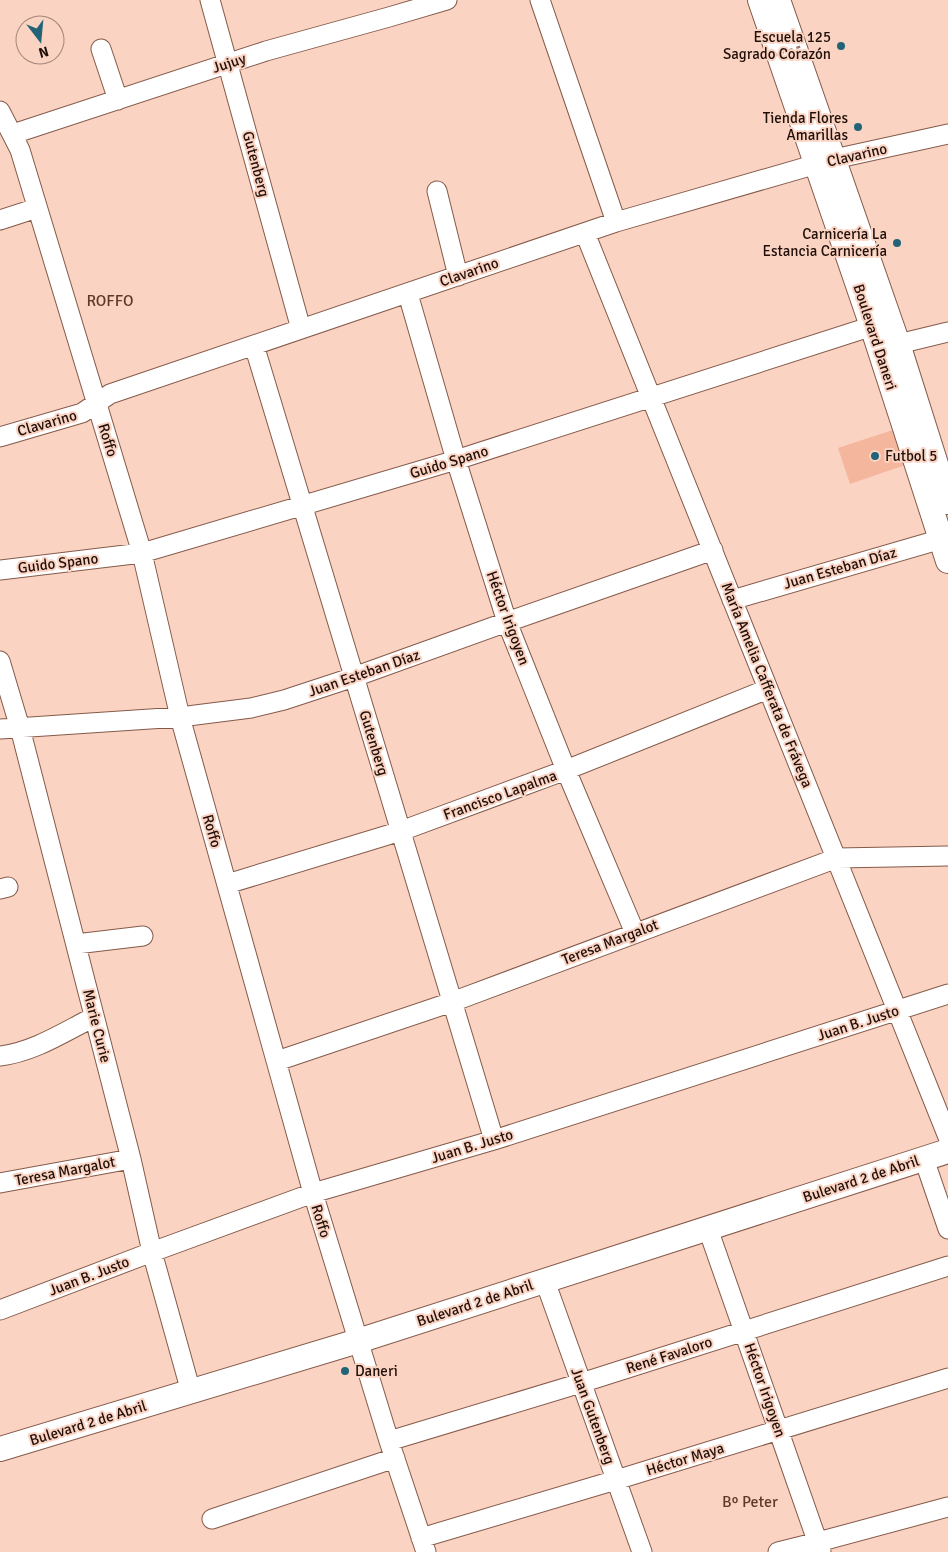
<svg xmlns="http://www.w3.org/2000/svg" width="948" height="1552" viewBox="0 0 948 1552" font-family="Signika,sans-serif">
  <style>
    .green { fill: #f4b69c }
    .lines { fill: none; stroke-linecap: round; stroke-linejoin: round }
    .minor-casing { stroke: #855a49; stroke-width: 21 }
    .major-casing { stroke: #855a49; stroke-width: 26 }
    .minor { stroke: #fff; stroke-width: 19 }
    .major { stroke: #fff; stroke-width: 24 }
    .path-bridge { stroke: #997c70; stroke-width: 2.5; stroke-dasharray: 4 4; stroke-linecap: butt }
    .poi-dot { fill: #236378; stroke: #fad3c3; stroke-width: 2 }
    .labels { text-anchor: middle; stroke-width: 4; stroke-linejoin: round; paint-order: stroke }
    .poi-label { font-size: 15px; fill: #211009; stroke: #fad3c3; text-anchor: end }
    .street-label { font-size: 15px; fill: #211009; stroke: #fad3c3 }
    .neighbourhood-label { font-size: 16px; fill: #5f3828; stroke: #fad3c3 }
  </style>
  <rect width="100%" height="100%" fill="#fad3c3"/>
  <!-- green -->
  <path class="green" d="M899,428l12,35 -61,21 -12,-36z"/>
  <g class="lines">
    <!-- minor casing -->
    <g class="minor-casing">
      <path id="minor" d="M210,0l91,329
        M540,0l76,222
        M101,49l17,51
        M0,111l20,39 122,403 38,164 133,476 76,248 37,111
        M13,134l253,-83 123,-34 58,-17
        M437,191l21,85
        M0,220l37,-12
        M585,233l363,904
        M408,294l48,166 51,162 59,148 69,163
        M254,345l240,795
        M886,347l62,-15
        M0,437l82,-24 28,-19 506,-172 218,-63 114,-25
        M0,570l142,-17 314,-93 429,-138
        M732,600l216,-63
        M0,661l20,67 111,431 21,93 39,140
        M0,729l180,-12 71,-9 33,-8 70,-23 153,-55 206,-72
        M227,884l174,-53 165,-61 202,-81
        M0,889l8,-2
        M76,944l67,-8
        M0,1056c34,-4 64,-24 94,-39
        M277,1061l175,-59 385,-144 111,-2
        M924,1159l24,70
        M0,1183l131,-24
        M708,1229l113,323
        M545,1281l97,271
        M0,1310l152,-58 161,-59 181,-53 454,-146
        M389,1441l192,-58 367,-117
        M212,1519l183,-61
        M421,1538l195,-58 332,-102
        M778,1552l40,-10 130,-35"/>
    </g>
    <!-- major casing -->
    <g class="major-casing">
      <path id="major" d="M760,0l112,326 76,235
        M778,0l120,344 50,158
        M0,1449l358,-108 590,-190"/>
    </g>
    <!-- minor -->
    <use href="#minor" class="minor"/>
    <!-- major -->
    <use href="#major" class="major"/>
    <!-- path-bridge -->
    <path class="path-bridge" d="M766,58l36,-12"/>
  </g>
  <!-- markers -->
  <g class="poi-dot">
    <circle cx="841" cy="46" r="5"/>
    <circle cx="858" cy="127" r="5"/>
    <circle cx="897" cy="243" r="5"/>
    <circle cx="875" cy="456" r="5"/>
    <circle cx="345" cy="1371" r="5"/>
  </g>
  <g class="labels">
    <!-- poi labels -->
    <g class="poi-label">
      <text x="831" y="42">Escuela 125<tspan x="831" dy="17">Sagrado Corazón</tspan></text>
      <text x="848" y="123">Tienda Flores<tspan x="848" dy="17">Amarillas</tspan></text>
      <text x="887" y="239">Carnicería La<tspan x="887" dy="17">Estancia Carnicería</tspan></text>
      <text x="885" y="461" text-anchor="start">Futbol 5</text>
      <text x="355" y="1376" text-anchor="start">Daneri</text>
    </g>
    <!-- street labels -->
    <g class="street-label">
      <text transform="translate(229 63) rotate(-18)" y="5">Jujuy</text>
      <text transform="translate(857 155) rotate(-13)" y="5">Clavarino</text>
      <text transform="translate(256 164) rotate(75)" y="5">Gutenberg</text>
      <text transform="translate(469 272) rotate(-19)" y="5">Clavarino</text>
      <text transform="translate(875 337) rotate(72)" y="5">Boulevard Daneri</text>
      <text transform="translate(47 423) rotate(-16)" y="5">Clavarino</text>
      <text transform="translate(108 440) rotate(73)" y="5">Roffo</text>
      <text transform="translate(449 462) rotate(-17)" y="5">Guido Spano</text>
      <text transform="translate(58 563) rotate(-7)" y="5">Guido Spano</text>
      <text transform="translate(840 568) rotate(-16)" y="5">Juan Esteban Díaz</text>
      <text transform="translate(508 618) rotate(70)" y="5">Héctor Irigoyen</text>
      <text transform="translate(364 673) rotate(-19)" y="5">Juan Esteban Díaz</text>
      <text transform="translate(767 685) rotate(68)" y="5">María Amelia Cafferata de Frávega</text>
      <text transform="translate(374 743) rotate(73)" y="5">Gutenberg</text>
      <text transform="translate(500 795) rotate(-20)" y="5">Francisco Lapalma</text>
      <text transform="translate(212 831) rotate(74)" y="5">Roffo</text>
      <text transform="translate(610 942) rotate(-21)" y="5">Teresa Margalot</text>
      <text transform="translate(858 1023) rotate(-18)" y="5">Juan B. Justo</text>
      <text transform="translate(97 1026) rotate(76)" y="5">Marie Curie</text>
      <text transform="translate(472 1146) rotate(-17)" y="5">Juan B. Justo</text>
      <text transform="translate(65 1171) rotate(-11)" y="5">Teresa Margalot</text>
      <text transform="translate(861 1179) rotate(-18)" y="5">Bulevard 2 de Abril</text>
      <text transform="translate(321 1221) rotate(73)" y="5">Roffo</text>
      <text transform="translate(89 1276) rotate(-21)" y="5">Juan B. Justo</text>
      <text transform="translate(475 1303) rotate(-18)" y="5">Bulevard 2 de Abril</text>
      <text transform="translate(669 1355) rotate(-18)" y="5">René Favaloro</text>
      <text transform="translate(765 1390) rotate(71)" y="5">Héctor Irigoyen</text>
      <text transform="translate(593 1416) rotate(70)" y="5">Juan Gutenberg</text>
      <text transform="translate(88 1423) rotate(-17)" y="5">Bulevard 2 de Abril</text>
      <text transform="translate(685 1459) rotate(-17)" y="5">Héctor Maya</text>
    </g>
    <!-- neighbourhood labels -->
    <g class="neighbourhood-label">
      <text x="110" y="306">ROFFO</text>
      <text x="750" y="1507">Bº Peter</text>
    </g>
  </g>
  <!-- north arrow -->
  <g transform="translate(40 40) rotate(164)"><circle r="24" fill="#fad3c3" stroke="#a38579"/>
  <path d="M0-4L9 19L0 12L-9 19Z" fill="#236378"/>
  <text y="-8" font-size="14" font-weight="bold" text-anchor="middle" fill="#211009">N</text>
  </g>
</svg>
